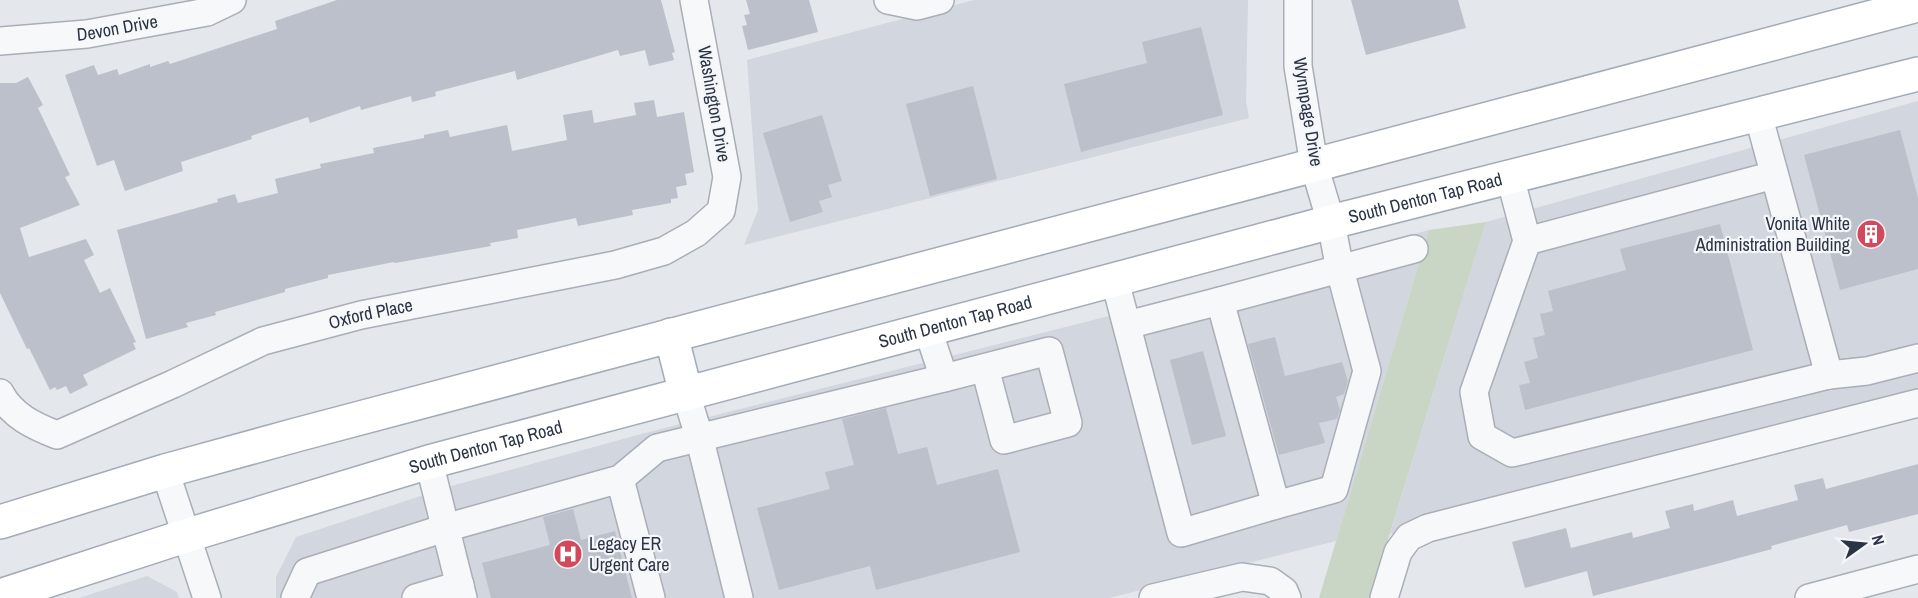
<svg xmlns="http://www.w3.org/2000/svg" width="1918" height="598" viewBox="0 0 1918 598" font-family="'Archivo Narrow',sans-serif">
  <style>
    .built { fill: #d2d6de }
    .green { fill: #c9d6c5 }
    .building { fill: #bbc0ca }
    .lines { fill: none; stroke-linecap: round; stroke-linejoin: round }
    .minor-casing { stroke: #a9aeb7; stroke-width: 30 }
    .major-casing { stroke: #a3abb8; stroke-width: 36 }
    .minor { stroke: #f7f8fa; stroke-width: 27 }
    .major { stroke: #fff; stroke-width: 33 }
    .labels { text-anchor: middle; stroke-width: 4.5; stroke-linejoin: round; paint-order: stroke }
    .street-label { font-size: 18px; fill: #2b3445; stroke: #f4f6f9 }
    .poi-label { font-size: 18px; fill: #2b3445; stroke: #f4f6f9; text-anchor: end }
  </style>
  <rect width="100%" height="100%" fill="#e4e7ec"/>
  <!-- built -->
  <path class="built" d="M974,0h274l-2,101 3,17 -505,127 14,-35 -11,-150z
    M1918,101v291l-528,142 96,-312z
    M1429,230l-93,311 -227,57h-833v-21l20,-40 155,-51 194,-53 456,-115z
    M147,576l30,16 2,6h-100z"/>
  <!-- green -->
  <path class="green" d="M1486,222l-116,376h-51l110,-368z"/>
  <!-- building -->
  <path class="building" d="M337,0h324l14,52 -3,1 2,7 -25,6 -4,-16 -25,6 -2,-6 -101,30 -2,-9 -80,21 1,4 -24,6 -1,-6 -50,14 -1,-4 -50,17 -2,-6 -57,19 1,3 -71,23 2,9 -58,20 -11,-31 -17,6 -32,-91 29,-10 4,10 19,-6 2,6 31,-11v3l18,-6 2,3 107,-35 -2,-8z
    M746,0h63l9,32 -70,18 -6,-24 5,-1 -3,-10 6,-1z
    M1351,0h107l8,28 -100,27z
    M1201,27l22,88 -142,37 -17,-68 83,-21 -5,-21z
    M28,77l15,28 -5,3 32,67 -5,2 15,28 -60,23 9,29 57,-18 8,16 -10,5 16,33 10,-5 26,54 -3,1 3,6 -53,26 5,10 -18,9 -4,-8 -9,4 -2,-3 -5,3 -21,-42 -2,1 -27,-56v-210h16z
    M973,86l24,93 -67,17 -24,-92z
    M654,100l3,17 27,-5 10,60 -9,2 2,11 -11,2 2,11 -7,1v4l-39,7 1,5 -55,11 -2,-8 -59,12 1,8 -28,5 1,3 -96,17 -1,-1 -66,13v3l-43,11v3l-70,20 1,3 -30,8 2,4 -42,12 -29,-109 101,-28 -1,-3 18,-5 3,9 40,-10 -3,-14 46,-11 -1,-4 54,-11 -1,-5 51,-10v-3l24,-5 2,7 57,-12 5,26 55,-11 -4,-25 29,-5 2,13 42,-8 -2,-12z
    M822,115l20,66 -14,4 4,12 -13,4 4,11 -33,10 -27,-89z
    M1900,130l18,68v71l-78,21 -36,-135z
    M1720,224l33,126 -228,60 -6,-25 11,-2 -6,-21 14,-4 -5,-20 12,-3 -5,-21 13,-3 -5,-20 78,-21 -6,-21z
    M1275,337l10,39 57,-14 6,19 -4,13 -8,3 4,13 -3,9 -18,4 6,20 -46,12 -31,-111z
    M1203,351l23,85 -34,9 -22,-85z
    M886,408l12,46 29,-7 10,38 61,-16 22,83 -144,38 -6,-24 -91,24 -22,-82 73,-19 -5,-17 29,-7 -12,-46z
    M1918,464v50l-69,18 -2,-7 -76,21 1,3 -63,17 -116,30 -6,-25 -62,17 -13,-46 54,-14 5,20 61,-16 1,6 37,-10 -5,-17 28,-7 1,7 39,-11 4,16 61,-16 -4,-15 29,-7 3,11z
    M573,509l8,31 34,-9 17,67h-141l-9,-35 68,-18 -7,-28z"/>
  <g class="lines">
    <!-- minor casing -->
    <g class="minor-casing">
      <g id="minor">
        <path d="M888,0l29,6 23,-6"/>
        <path id="s1" d="M0,41l87,-7 120,-22 25,-12"/>
        <path d="M1758,114l71,261 38,-4 51,-13"/>
        <path d="M1510,177l17,64 247,-66"/>
        <path d="M1527,241l-53,151 8,44 30,17 317,-78"/>
        <path d="M1115,281l66,252 95,-28 -56,-204 194,-52"/>
        <path d="M1127,325l93,-24"/>
        <path d="M944,378l105,-27 19,72 -64,17 -19,-72"/>
        <path id="s2" d="M0,393c12,23 34,33 57,42l116,-51 90,-43 98,-26 254,-50 49,-14 32,-18 25,-22 6,-34 -33,-177"/>
        <path d="M686,394l13,42 40,162"/>
        <path d="M429,462l34,136"/>
        <path d="M165,471l42,127"/>
        <path d="M620,479l31,119"/>
        <path d="M1276,505l58,-16 33,-118 -27,-101 -9,-48 -17,-57 -16,-99v-66"/>
        <path d="M295,598l12,-26 138,-44 175,-49 37,-31 287,-70 -16,-48"/>
        <path d="M416,598l44,-13"/>
        <path d="M1153,598l89,-21 28,4 14,10 3,7"/>
        <path d="M1384,598l14,-46 11,-15 19,-9 490,-125"/>
        <path d="M1809,598l109,-29"/>
      </g>
    </g>
    <!-- major casing -->
    <g class="major-casing">
      <g id="major">
        <path d="M671,335l15,59"/>
        <path d="M0,522l165,-51 131,-36 1622,-430"/>
        <path id="s3" d="M0,596l185,-60 244,-74 902,-240 587,-148"/>
      </g>
    </g>
    <!-- minor -->
    <use href="#minor" class="minor"/>
    <!-- major -->
    <use href="#major" class="major"/>
  </g>
  <!-- icons -->
  <defs>
    <g id="building-disc" transform="scale(1.5)"><circle r="9.5" fill="#d1495b" stroke="#f4f6f9"/><path d="M-4-6H4V6H1V3H-1V6H-4ZM-2.5-4.3h1.7v1.8h-1.7ZM.8-4.3h1.7v1.8H.8ZM-2.5-1h1.7V.8h-1.7ZM.8-1h1.7V.8H.8Z" fill="#fff"/></g>
    <g id="hospital-disc" transform="scale(1.5)"><circle r="9.5" fill="#d1495b" stroke="#f4f6f9"/><path d="M-5-5h3v3.5h4V-5h3V5h-3V1.5h-4V5h-3Z" fill="#fff"/></g>
  </defs>
  <g fill-rule="evenodd">
    <use href="#building-disc" x="1871" y="234"/>
    <use href="#hospital-disc" x="568" y="554"/>
  </g>
  <g class="labels">
    <!-- street labels -->
    <g class="street-label">
      <text dy="6" stroke="none"><textPath href="#s1" startOffset="118">Devon Drive</textPath></text>
      <text transform="translate(714 104) rotate(80)" y="6">Washington Drive</text>
      <text transform="translate(1308 112) rotate(81)" y="6">Wynnpage Drive</text>
      <text dy="6" stroke="none"><textPath href="#s3" startOffset="1480">South Denton Tap Road</textPath></text>
      <text dy="6" stroke="none"><textPath href="#s2" startOffset="410">Oxford Place</textPath></text>
      <text dy="6" stroke="none"><textPath href="#s3" startOffset="994">South Denton Tap Road</textPath></text>
      <text dy="6" stroke="none"><textPath href="#s3" startOffset="508">South Denton Tap Road</textPath></text>
    </g>
    <!-- poi labels -->
    <g class="poi-label">
      <text x="1850" y="230">Vonita White<tspan x="1850" dy="21">Administration Building</tspan></text>
      <text x="589" y="550" text-anchor="start">Legacy ER<tspan x="589" dy="21">Urgent Care</tspan></text>
    </g>
  </g>
  <!-- north arrow -->
  <g transform="translate(1864 544) rotate(75)" stroke="#f4f6f9" stroke-width="4.5" paint-order="stroke">
  <path d="M0-4.5L10 22L0 15L-10 22Z" fill="#2b3445"/>
  <text y="-9" font-size="16" font-weight="bold" text-anchor="middle" fill="#2b3445">N</text>
  </g>
</svg>
